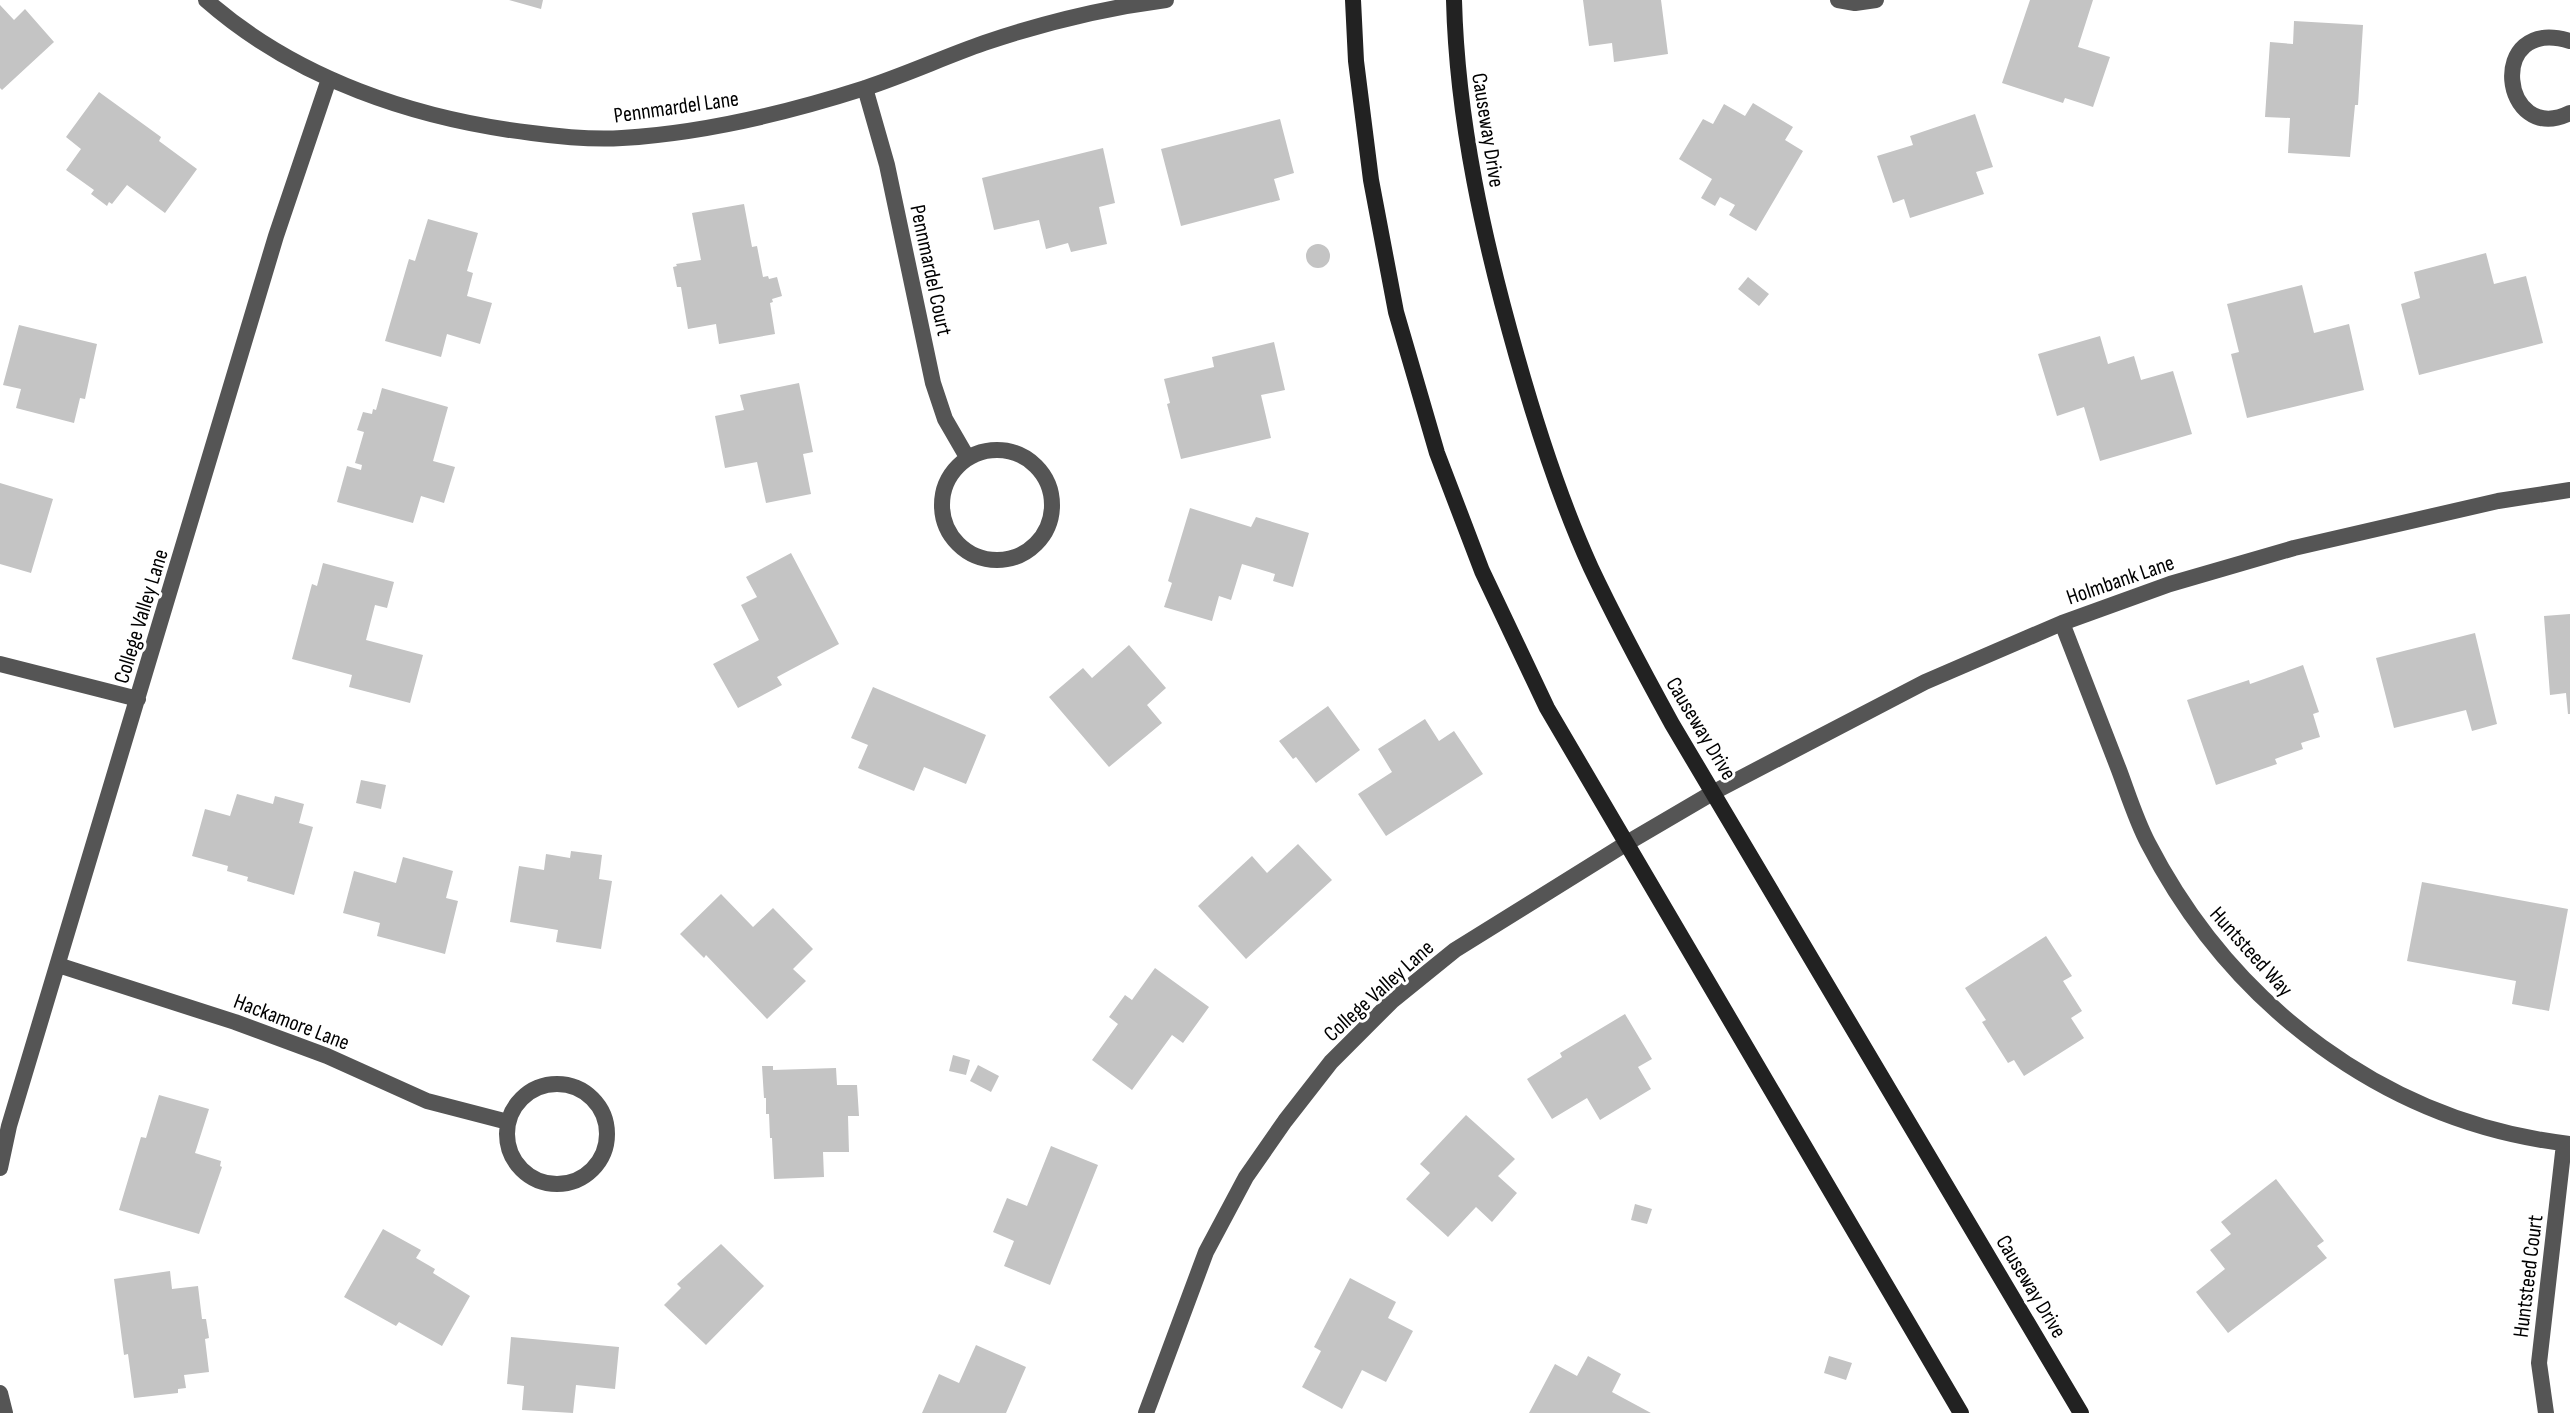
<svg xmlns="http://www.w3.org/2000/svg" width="2570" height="1413" viewBox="0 0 2570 1413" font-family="'Sofia Sans Condensed',sans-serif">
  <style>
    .building { fill: #c4c4c4 }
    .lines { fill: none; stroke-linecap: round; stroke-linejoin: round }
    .street { stroke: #555; stroke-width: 16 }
    .secondary { stroke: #222; stroke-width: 16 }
    .labels { text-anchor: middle; stroke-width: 6; stroke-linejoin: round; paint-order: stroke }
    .street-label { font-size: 22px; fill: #000; stroke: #fff }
  </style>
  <rect width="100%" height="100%" fill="#fff"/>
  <!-- building -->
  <path class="building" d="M509,0h34l-2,9z
    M1583,0h78l7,54 -54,8 -2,-19 -23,3z
    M2030,0h63l-15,47 32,10 -17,50 -28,-9 -2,5 -61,-20z
    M0,5l14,15 11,-11 29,33 -52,48 -2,-2z
    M2294,21l69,4 -5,80h-3l-5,52 -62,-4 2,-35 -25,-1 5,-75 23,2z
    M99,92l62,45 -2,4 38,28 -32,44 -38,-28 -15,19 -3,-2 -2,4 -16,-12 3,-4 -28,-20 15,-21 -15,-12z
    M1753,103l40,24 -8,13 18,11 -47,80 -27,-16 6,-10 -15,-8 -5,9 -14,-8 11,-19 -33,-20 24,-40 10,5 11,-20 21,12z
    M1975,114l18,53 -17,5 8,22 -74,24 -6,-19 -11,4 -16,-47 36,-11 -3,-9z
    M1280,119l14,54 -20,6 6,21 -99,26 -20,-77z
    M1103,148l12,55 -16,4 8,37 -36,8 -3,-9 -22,6 -7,-29 -45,10 -12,-52z
    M744,204l8,43 5,-1 6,31 5,-1 1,3 8,-2 5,19 -10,3 1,3 -3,1 5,31 -56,10 -3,-20 -28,5 -7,-42h-4l-4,-20 4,-1 -1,-2 25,-4 -9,-47z
    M428,219l50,14 -11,38 6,2 -6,23 25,7 -12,41 -33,-10 -6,23 -56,-16 24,-82 6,2z
    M1306 256a12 12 0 1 1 24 0a12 12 0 1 1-24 0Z
    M2486,253l8,31 32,-8 17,67 -124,32 -18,-71 19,-6 -6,-26z
    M1748,277l21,17 -10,12 -21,-17z
    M2302,285l12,48 35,-9 15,66 -117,28 -16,-64 8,-2 -12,-48z
    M19,325l78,19 -12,55 -5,-1 -6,25 -58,-15 5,-19 -18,-4z
    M2100,336l8,28 26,-8 7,24 32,-9 19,63 -92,27 -16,-54 -27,9 -19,-62z
    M1274,342l11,48 -24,5 10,43 -90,21 -14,-55 3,-1 -6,-24 50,-12 -2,-10z
    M799,383l14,69 -10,2 8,40 -45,9 -9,-41 -32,6 -10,-52 29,-6 -4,-15z
    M382,388l66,19 -15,54 22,6 -11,36 -23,-7 -8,27 -76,-21 10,-36 14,4 1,-5 -7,-2 9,-31 -7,-2 6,-18 9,2 1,-5 3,1z
    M0,483l53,16 -22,74 -31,-9z
    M1190,508l61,19 5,-10 53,16 -16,54 -20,-6 2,-7 -33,-10 -11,36 -12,-4 -7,25 -48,-14 8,-24 -4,-2z
    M791,553l48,91 -62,33 5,8 -44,23 -25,-44 46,-24 -18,-35 16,-8 -11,-20z
    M323,563l71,19 -7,26 -12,-3 -9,35 57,15 -13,48 -61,-16 3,-12 -60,-16 20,-75 5,2z
    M2570,614v100h-2l-2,-21 -16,2 -6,-79z
    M2475,633l22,91 -25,7 -6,-21 -72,18 -18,-70z
    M1129,645l37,43 -19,17 15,18 -53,44 -60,-70 34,-29 9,10z
    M2303,665l16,47 -6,2 7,23 -19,6 2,6 -28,10 2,5 -61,21 -29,-85 62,-20 1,4z
    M873,687l113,48 -20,49 -42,-17 -10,24 -56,-23 10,-23 -17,-7z
    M1328,706l32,44 -44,33 -20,-26 -3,2 -14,-18z
    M1425,719l14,22 15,-10 29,43 -97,62 -28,-42 34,-22 -14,-23z
    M361,780l25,5 -5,24 -25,-6z
    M237,794l36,10 2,-8 29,8 -5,19 14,4 -19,68 -47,-14 1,-4 -21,-6 1,-5 -36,-10 13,-47 25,7z
    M1298,844l34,36 -86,79 -48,-53 54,-50 15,17z
    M571,851l31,4 -3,24 13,2 -11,68 -45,-7 2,-12 -48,-8 9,-56 25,4 2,-16 24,4z
    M403,857l50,14 -7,27 12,3 -13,53 -68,-18 3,-13 -37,-10 11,-42 42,12z
    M2422,882l146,27 -19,102 -37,-7 4,-23 -109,-20z
    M721,894l32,33 20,-19 40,41 -20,20 13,12 -39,38 -61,-64 -2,3 -24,-24z
    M2046,936l26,40 -9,5 19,30 -11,7 13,20 -60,38 -10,-16 -6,3 -26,-41 4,-2 -21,-32z
    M1155,968l54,39 -26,36 -11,-8 -40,55 -40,-30 26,-36 -9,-7 16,-22 7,5z
    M1625,1014l27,45 -14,8 13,22 -51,31 -13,-22 -35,21 -25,-40 35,-22 -2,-4z
    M953,1055l17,5 -4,15 -17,-4z
    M978,1065l21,11 -8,16 -21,-11z
    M762,1066h11v4l63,-2 1,17h20l2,31h-11l1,36h-26l1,25 -50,2 -2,-41h-2l-1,-24h-3v-16h-2z
    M159,1095l50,14 -14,44 26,8 -1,5 2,1 -23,67 -80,-24 22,-73 5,1z
    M1466,1115l49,44 -17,17 19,17 -25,29 -16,-15 -28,30 -42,-38 24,-26 -10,-9z
    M1051,1146l47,19 -48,120 -46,-19 10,-25 -21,-9 14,-34 20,8z
    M2276,1179l48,62 -7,5 10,12 -99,75 -32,-41 29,-23 -15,-19 21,-16 -10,-12z
    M1635,1204l17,5 -5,15 -16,-4z
    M383,1229l38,21 -5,8 19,11 -2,4 37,23 -28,50 -43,-24 -3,4 -52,-29z
    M721,1244l43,42 -58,59 -42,-40 17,-17 -4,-4z
    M170,1271l2,18 26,-3 4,33h4l3,19 -4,1 4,33 -25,3 2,13 -8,1v4l-44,5 -6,-44 -4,1 -10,-76z
    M1350,1278l46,24 -8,16 25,13 -27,51 -24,-12 -20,39 -40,-22 19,-36 -7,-4z
    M511,1337l108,10 -4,42 -39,-4 -3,28 -51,-3 2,-24 -17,-2z
    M976,1345l50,22 -20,46h-84l17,-39 20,9z
    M1588,1356l33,18 -9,18 39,21h-122l26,-49 22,12z
    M1829,1356l23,7 -6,17 -22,-7z"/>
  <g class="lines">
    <!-- street -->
    <path class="street" d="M206,0c90,79 209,119 326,133 30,4 60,7 90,5 82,-5 165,-25 243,-50 40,-13 79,-31 119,-45 59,-20 120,-35 182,-43
      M1838,0l17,3 21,-3
      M2570,41c-85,-26 -69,106 0,72
      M865,88l22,77 46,218 12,36 22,38
      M942 505a55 55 0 1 1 110 0a55 55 0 1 1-110 0Z
      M2062,623c19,49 38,98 57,147 9,24 17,50 29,73 84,163 238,280 422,301
      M0,664l138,35
      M58,965l177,57 92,34 100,45 81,21
      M507 1134a50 50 0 1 1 100 0a50 50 0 1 1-100 0Z
      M0,1168l9,-42 267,-890 53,-157
      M0,1393l5,20
      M1146,1413l60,-161 40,-75 39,-56 46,-59 61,-61 63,-51 172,-107 87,-51 211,-110 137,-59 108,-39 124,-36 204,-47 72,-11
      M2546,1413l-7,-50 25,-219"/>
    <!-- secondary -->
    <path class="secondary" d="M1353,0l3,61 15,119 25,132 41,141 45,118 65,137 414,705
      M1454,0c3,121 30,241 63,357 20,71 43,143 74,211 25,53 53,105 81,156l409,689"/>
  </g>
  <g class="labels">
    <!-- street labels -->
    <g class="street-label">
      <text transform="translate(676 106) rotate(-8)" y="8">Pennmardel Lane</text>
      <text transform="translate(1489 130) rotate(81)" y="8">Causeway Drive</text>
      <text transform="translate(932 270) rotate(78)" y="8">Pennmardel Court</text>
      <text transform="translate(2120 579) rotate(-19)" y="8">Holmbank Lane</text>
      <text transform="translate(140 616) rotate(-73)" y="8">College Valley Lane</text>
      <text transform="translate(1702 728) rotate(59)" y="8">Causeway Drive</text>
      <text transform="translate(2252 951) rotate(48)" y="8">Huntsteed Way</text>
      <text transform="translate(1378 990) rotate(-42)" y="8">College Valley Lane</text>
      <text transform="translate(292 1021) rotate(21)" y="8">Hackamore Lane</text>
      <text transform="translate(2527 1276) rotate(-83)" y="8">Huntsteed Court</text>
      <text transform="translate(2032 1286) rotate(59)" y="8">Causeway Drive</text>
    </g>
  </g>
</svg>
